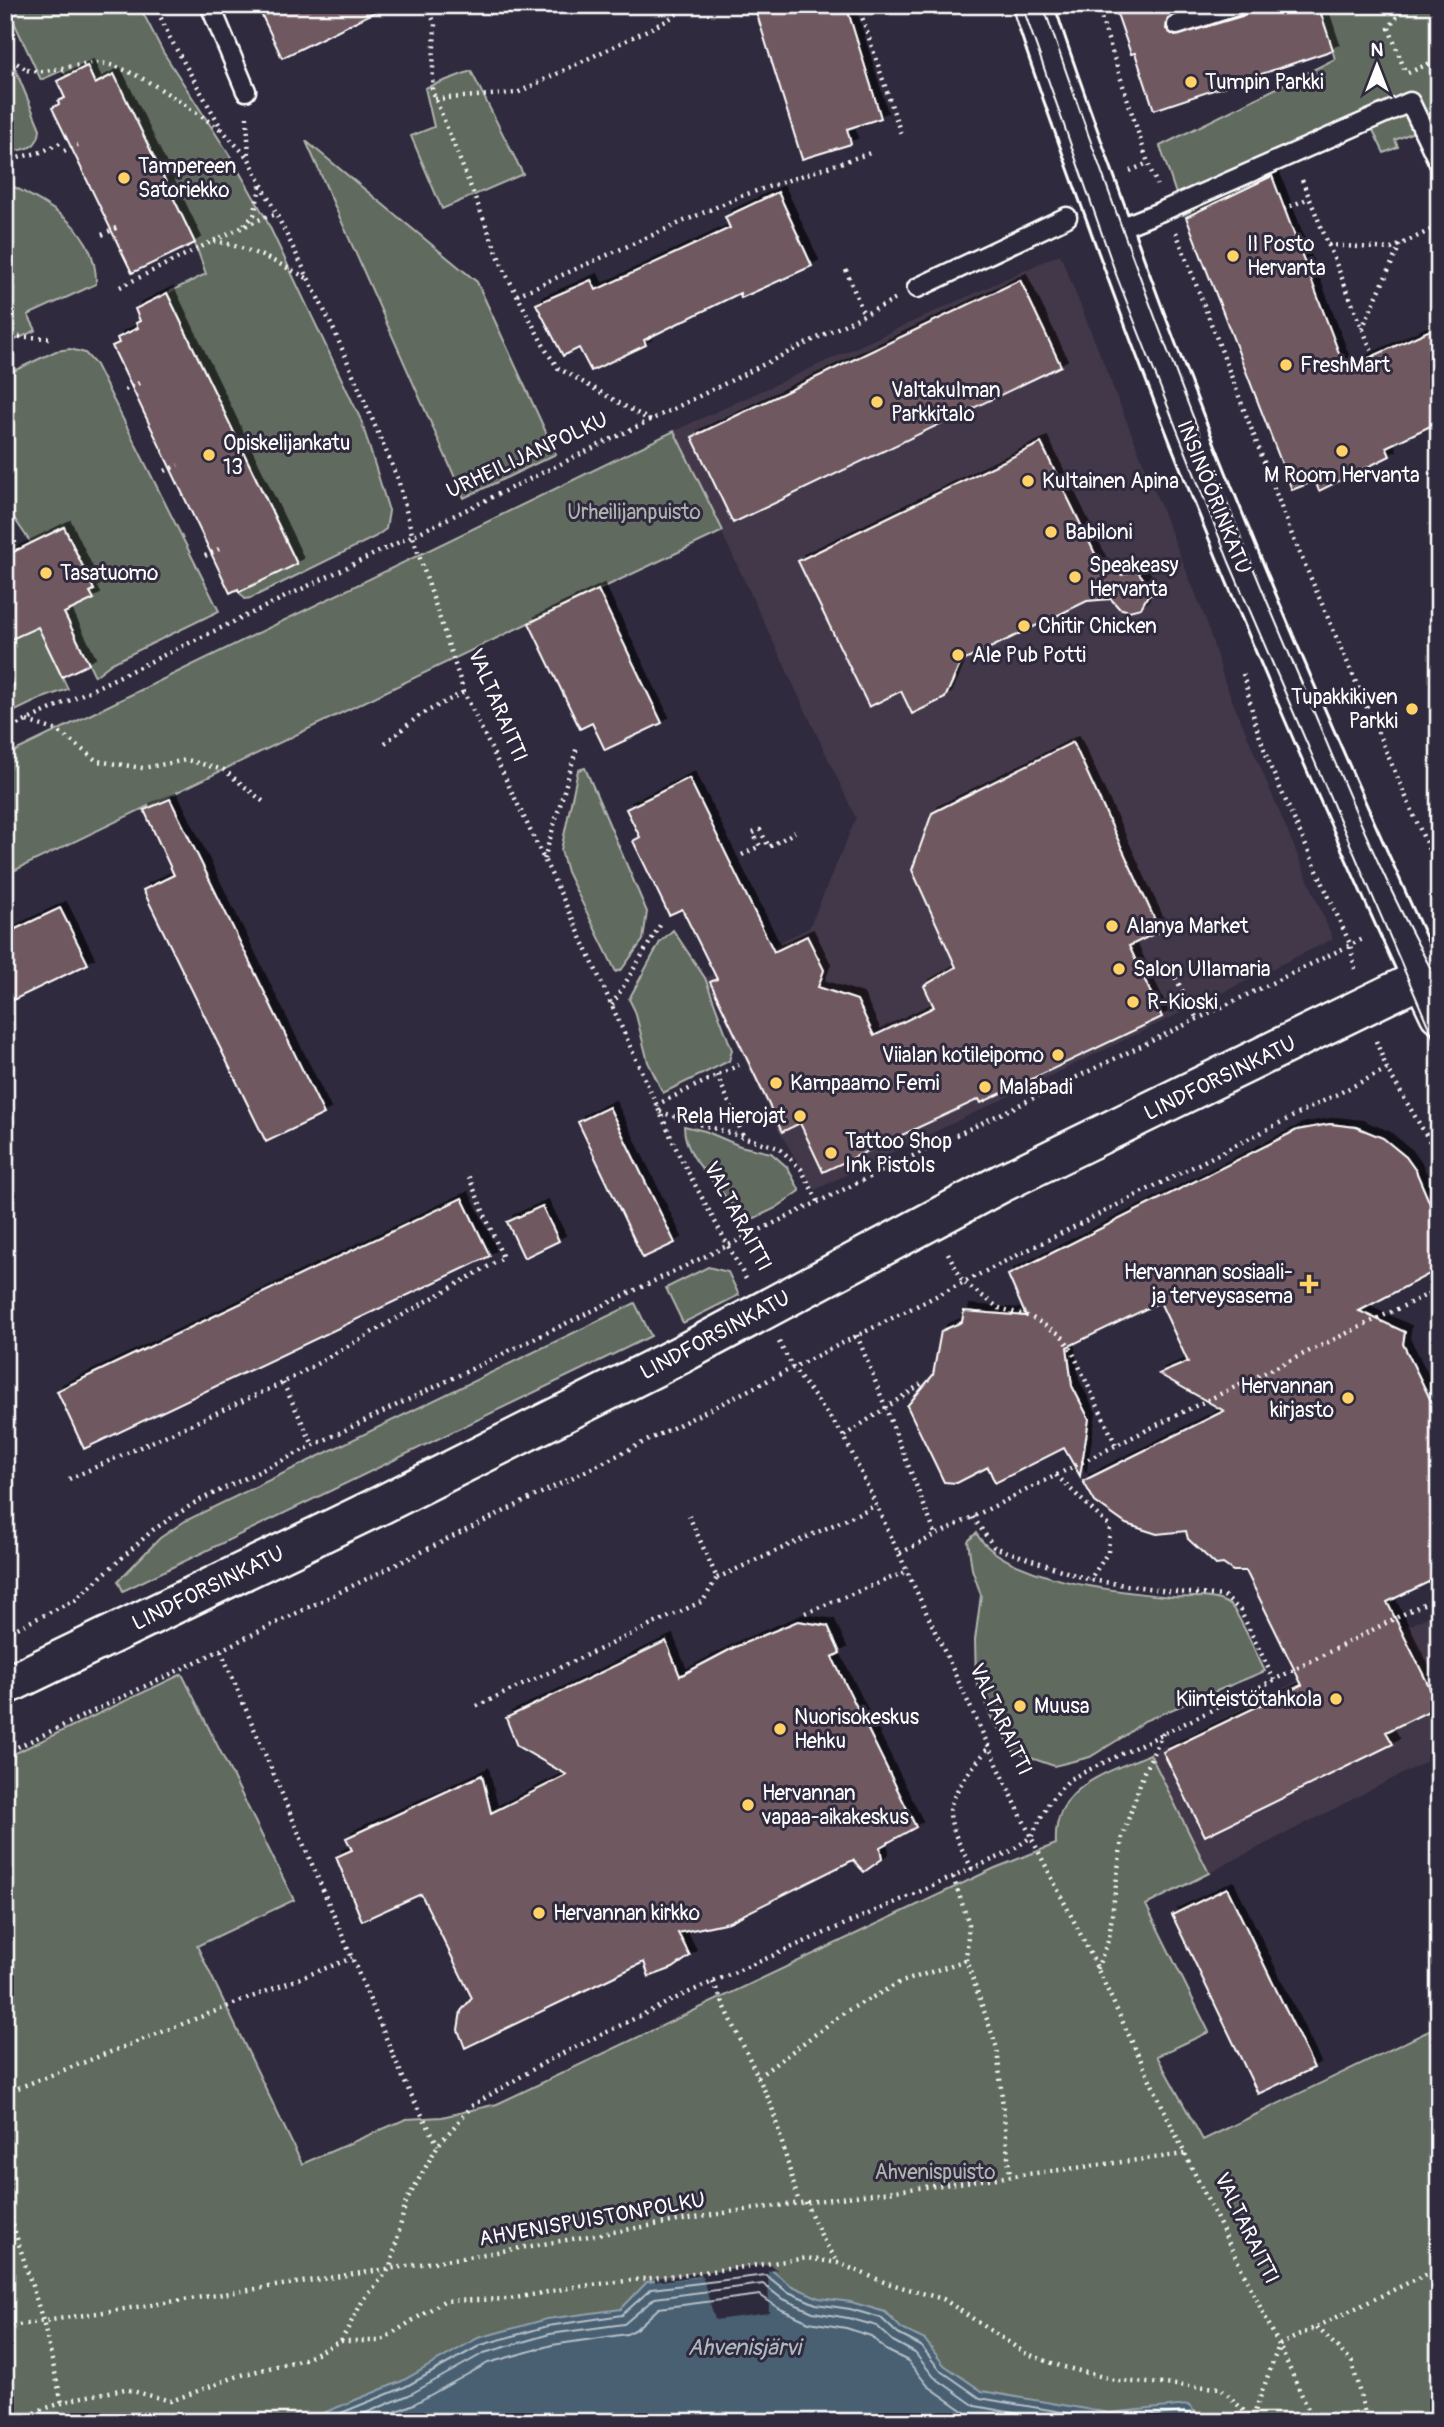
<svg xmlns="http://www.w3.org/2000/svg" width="1444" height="2427" viewBox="0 0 1444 2427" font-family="Pangolin,sans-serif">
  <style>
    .built { fill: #423848 }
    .green { fill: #616a5e; stroke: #b0b4ae; stroke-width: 2 }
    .water { fill: #496173; stroke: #92a0ab; stroke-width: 2 }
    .pier { fill: #2f2a3d }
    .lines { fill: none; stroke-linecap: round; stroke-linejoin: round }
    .shore { stroke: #b6c0c7; stroke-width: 2 }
    .building { fill: #6f5860; stroke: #fff; stroke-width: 2; filter: url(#shadow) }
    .lane-casing { stroke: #fff; stroke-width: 23 }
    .street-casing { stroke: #fff; stroke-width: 42 }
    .secondary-casing { stroke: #fff; stroke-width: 44 }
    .path { stroke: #fff; stroke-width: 4.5; stroke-dasharray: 2 5; stroke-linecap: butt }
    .lane { stroke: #2f2a3d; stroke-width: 18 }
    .street { stroke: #2f2a3d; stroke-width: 37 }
    .secondary { stroke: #2f2a3d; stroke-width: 38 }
    .tram { stroke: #fff; stroke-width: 2 }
    .poi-dot { fill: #ffd166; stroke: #2f2a3d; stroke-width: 2.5 }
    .labels { text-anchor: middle; stroke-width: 6; stroke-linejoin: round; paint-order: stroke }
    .poi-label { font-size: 21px; fill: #fff; stroke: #2f2a3d; text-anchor: start }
    .street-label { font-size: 21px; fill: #fff; stroke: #2f2a3d }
    .park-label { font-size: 21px; fill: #b0b4ae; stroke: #2f2a3d }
    .water-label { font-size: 23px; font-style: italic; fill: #adb8c0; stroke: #2f2a3d }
  </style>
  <defs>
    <filter id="shadow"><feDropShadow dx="6" dy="-6" stdDeviation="0" flood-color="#0009"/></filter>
  </defs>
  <rect width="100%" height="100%" fill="#2f2a3d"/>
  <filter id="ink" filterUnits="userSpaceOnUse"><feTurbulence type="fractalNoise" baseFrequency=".0143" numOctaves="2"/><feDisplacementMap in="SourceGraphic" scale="14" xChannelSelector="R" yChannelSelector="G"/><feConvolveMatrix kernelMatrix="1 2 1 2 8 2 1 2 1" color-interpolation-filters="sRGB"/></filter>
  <g filter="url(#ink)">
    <!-- built -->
    <path class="built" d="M1060,254l146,366 19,63 108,256 -518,251 -35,-57 -75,-155 104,-50 47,-110 -182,-387z
      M1439,1611v144l-230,118 -59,-119z"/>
    <!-- green -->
    <path class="green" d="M6,5h133l24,47 69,107 33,58 96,203 28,91 -3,18 -11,8 -124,61 -6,1 -6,-7 58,-29 -130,-270 39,-19 -9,-25 -83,-174 -19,9 -8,-17 -21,9 -3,-6 -22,10z
      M1318,5h121v116l-44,19 3,7 -14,6 -14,-29 -187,91 -23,-69 175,-87z
      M5,44l35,85c-1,21 -17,21 -34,23z
      M471,71l52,103 -81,35 -31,-73 23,-9 -9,-39z
      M306,141l171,141 79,172 -92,44z
      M5,182c44,24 92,44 91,102l-68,31 8,15 -31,15z
      M70,349l15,4 11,12 123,246 -107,52 -17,13 -22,-45 -27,12 22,46 -28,10 -35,17v-26l9,-5 -9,-18v-33l89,-44 -30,-63 -33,16 -17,-25 -9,4v-147l51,-24z
      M674,431l49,100 -199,94 -519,250v-119z
      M585,768l62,144 -4,28 -21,29 -6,3 -49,-100 -6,-22 17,-80z
      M673,930l32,48 27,72 -3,11 -66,32 -15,-31 -13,-51 -6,-12 31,-57z
      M684,1126l21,5 35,15 31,7 16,14 13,24 -24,17 -34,16c-4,-8 -8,-17 -14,-24 -17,-23 -44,-44 -44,-74z
      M708,1267l20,5 11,23 -56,28 -17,-35z
      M635,1303l16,33 -528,255 -5,-10 42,-43 25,-17z
      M976,1533c29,48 144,59 197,64 18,1 42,-3 57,8 9,7 28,54 35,66l-121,50 -18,14 -36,22 -36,9 -40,-14 -22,-33 -16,-37 -1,-42 6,-45 -9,-26 -4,-28z
      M182,1674l112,226 -97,46 105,218 104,-45 36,-2 55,-13 498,-236 61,-24c-4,-58 51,-71 94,-90l59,119 -63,32 63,127 -52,24 46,84 236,-114v396h-1434v-664z"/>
    <!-- water -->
    <path class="water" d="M769,2268l21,17 29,13 32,4 34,10 17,17 23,11 19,25 38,26 127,22 79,-8 18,17h-913l28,-8 81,-33 76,-43 69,-19 74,-10 26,-27z"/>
    <!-- pier -->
    <path class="pier" d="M769,2264l8,6 -9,1 1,42 -54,7 -13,-44 -47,6v-4z"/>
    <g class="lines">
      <!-- shore -->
      <path class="shore" d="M319,2422l86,-35 76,-42 67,-19 74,-11 29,-26 115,-14 20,16 30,13 34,5 31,9 17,16 23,12 19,24 40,28 128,22 76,-8 12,10
        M344,2422l65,-27 75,-42 66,-19 74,-10 31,-26 108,-14 18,14 32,14 35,6 29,8 16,15 22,12 19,24 41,29 89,16
        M371,2422l43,-18 74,-41 64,-18 75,-11 9,-5 23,-21 101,-13 18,13 31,14 37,6 25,8 15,14 22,11 20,25 40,28 35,8"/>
    </g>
    <!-- building -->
    <path class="building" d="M257,5h132l-107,53z
      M754,5h92l35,113 -34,11 4,15 -49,15z
      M1114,5h87l-33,13 -2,11 9,7 67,-20 6,-4 2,-7h68l15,45 -179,60 -19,-57 -4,1z
      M87,66l8,18 19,-10 81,169 -63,30 -80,-165 7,-4 -1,-3 7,-3 -8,-17z
      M1272,176l73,193 94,-43v96l-53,25 4,9 -71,35 -4,-10 -23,9 -106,-273z
      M778,192l34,74 -71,32 -1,-5 -96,47 2,5 -55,26 -12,-23 -16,8 -27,-52 55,-24 5,10 134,-62 -5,-11z
      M1020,280l41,86 -328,157 -41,-86z
      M167,293l130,271 -58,28 -1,-3 -8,4 -118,-247 7,-3 -2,-5 21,-10 -2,-5 4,-2 -5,-12z
      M1041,443l59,121 22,11 14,-6 12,16v3l11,6 -11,1 -7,13 -12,3 -10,-3 -8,-9 -24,2 -126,61 -16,36 -33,16 -11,-23 -32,16 -71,-146z
      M64,527l30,63 -4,2 4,7 -30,14 25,51 -27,13 -24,-50 -33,15v-86z
      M598,590l64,133 -57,27 -13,-27 -12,6 -51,-106z
      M1073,742l87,189 -31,15 33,71 -181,86 -2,-4 -156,73 -23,-49 -18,9 -72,-150 7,-3 -35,-70 -13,6 -36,-74 7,-4 -14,-28 63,-31 85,174 33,-16 17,34 -6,17 39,13 17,36 60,-29 -10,-21 32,-19 -44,-97 20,-57z
      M170,799l154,315 -58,28 -123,-252 31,-15 -30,-65z
      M60,908l28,56 -83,40v-70z
      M609,1107l66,136 -32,15 -65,-136z
      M1330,1124l26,3 27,11 23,19 10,14 23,54v44l-80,42 46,21 -2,12 36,73v160l-52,25 52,104 -53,26 7,12 -188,92 -42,-84 139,-67 -56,-114h-13l-10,-7 -7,1 -28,-26 -2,-8 -29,3 -31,-10 -31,-22 -12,-21 141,-70 -65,-37 29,-12 -28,-60 -93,45 5,39 17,33 -9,57 -16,-28 -69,35 -7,-16 -31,16 -13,-1 -37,-76 26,-31 8,-44 21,-9 2,-11 62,5 -18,-41 289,-145z
      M462,1198l28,58 -406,193 -27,-58z
      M542,1206l17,35 -35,17 -17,-36z
      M798,1621l30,5 12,27 -8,4 84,170 -36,20 2,12 -18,13 -11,-12 -124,62 -51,11 12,23 -17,12 -24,9 -5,-15 -179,86 -7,-18 3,-19 11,-13 -51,-104 -59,27 -26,-64 16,-7 -6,-12 136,-63 9,38 76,-38 -50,-29 -11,-28 160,-77 14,35 55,-29z
      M1227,1888l87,180 -56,26 -86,-179z"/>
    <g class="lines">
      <!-- lane casing -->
      <g class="lane-casing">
        <path id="lane" d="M210,5l36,86
          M1177,25l62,-20
          M1112,231l55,-22 243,-107 29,61
          M917,288l150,-71"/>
      </g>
      <!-- street casing -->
      <g class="street-casing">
        <path id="street" d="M1422,978l17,36
          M5,1686l376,-181 299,-150 322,-172 420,-205"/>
      </g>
      <!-- secondary casing -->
      <g class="secondary-casing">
        <path id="secondary" d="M1033,5c24,76 52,150 79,225 91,254 198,502 310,748"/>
      </g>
      <!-- path -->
      <path class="path" d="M155,5l15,33 53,93 26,28 84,169 65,151 14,55 52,158 112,234 104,231 66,122
        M427,5l8,19 -3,66 72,180 43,82 11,16 93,53
        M858,5l44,132
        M1097,5l51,158 9,22
        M1405,5l-16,23 17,46
        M5,56l21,13
        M27,70c20,5 47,-7 69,-7 33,-1 95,47 124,66
        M1408,73l31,-14
        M435,99l82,-6 149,-72 24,-16
        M247,117l2,41
        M64,151l14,-6
        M5,161l36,-9 19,-9
        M1130,171l18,-8
        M1302,180l75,184
        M1284,209l25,-11
        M244,225l10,-10 7,-32
        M1176,232l116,303 147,338
        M102,235l16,-8
        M214,241c34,6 64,22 95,38
        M1328,245l63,4 48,-23
        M846,270l18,45
        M120,287l93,-46 52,-24 12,-3
        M517,295l224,-99 132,-44
        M1362,329l38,-84
        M5,336l44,2
        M125,390l14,-7
        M165,471l13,-6
        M12,535l6,15
        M205,556l14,-7
        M1243,674l13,52 15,42 79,176 5,25
        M27,721l31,10 39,30 46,7 44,-8 37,10 41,33
        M5,731c298,-142 595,-285 891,-432
        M385,743l35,-28 44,-23
        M742,855l18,-9 -7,-13 7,-3 9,17 26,-15
        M544,859l33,-112
        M1169,965l28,54
        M612,1005l50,-83
        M1376,1041l11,28 52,88
        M717,1075l26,60
        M656,1105l83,-40
        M660,1112l119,36 22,21 17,32
        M948,1253l15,29 36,26 32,9 30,18 9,12 46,98
        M857,1335l79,201
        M779,1342l14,26 51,68 187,401 60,118 94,199 94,191 35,77
        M283,1383l30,62
        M844,1436l77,-52
        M1056,1475l54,52 -2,25 -18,28
        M69,1479l214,-96 220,-125 -35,-83
        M973,1517l21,30 96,33 86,12 48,4 16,14 34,70
        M900,1553l289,-144 250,-120
        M717,1578l160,-73
        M805,1613l103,-42
        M5,1634l70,-34 78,-70 43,-28 1169,-564
        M221,1651l186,436 31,58
        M477,1706l226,-105 14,-23 -28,-62
        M5,1753c465,-220 923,-453 1382,-684
        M972,1869c-8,-17 -21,-37 -22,-56 -1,-19 27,-51 39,-66
        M953,1877l16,47 -3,36 31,88 13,128
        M1097,1969l12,-31 13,-100 22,-66 19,-39
        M713,1982l58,122 28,99
        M758,2077l87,-65 54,-29 67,-23
        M5,2093l347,-135
        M5,2113l6,106 32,102 19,82
        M805,2202l19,39 14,21
        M5,2327l468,-71 257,-44 455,-58
        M1317,2327l35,35 15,60
        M341,2341l21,-39 28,-34 16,-66 32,-57 35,-40 74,-44 138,-67 323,-141 23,-16 19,-36 20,-22 204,-99 165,-84
        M1253,2417l26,-72 160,-77
        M24,2422l13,-11 41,-13 47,-9 46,12 67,-25 66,-17 37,-18h39l64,-40 66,-2 64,-12 163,-19 70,-10 31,5 46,19 59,17 82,54 35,13 59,15 102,7 34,34"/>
      <!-- lane -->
      <use href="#lane" class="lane"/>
      <!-- street -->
      <use href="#street" class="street"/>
      <!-- secondary -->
      <use href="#secondary" class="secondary"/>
      <!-- tram -->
      <path class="tram" d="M1022,5l95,272 112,285 210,489
        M1043,5c79,230 163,456 259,679 43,101 83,204 137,299"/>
    </g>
  </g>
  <!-- markers -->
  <g class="poi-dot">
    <circle cx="1191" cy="82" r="7"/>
    <circle cx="124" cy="178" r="7"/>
    <circle cx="1233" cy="256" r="7"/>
    <circle cx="1286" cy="365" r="7"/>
    <circle cx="877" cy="402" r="7"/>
    <circle cx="1342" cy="451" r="7"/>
    <circle cx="209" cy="455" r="7"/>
    <circle cx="1028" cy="481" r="7"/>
    <circle cx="1051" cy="532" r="7"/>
    <circle cx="46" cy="573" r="7"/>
    <circle cx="1075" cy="577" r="7"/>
    <circle cx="1024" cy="626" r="7"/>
    <circle cx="958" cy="655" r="7"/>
    <circle cx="1412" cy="709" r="7"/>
    <circle cx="1112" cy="926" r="7"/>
    <circle cx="1119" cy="969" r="7"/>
    <circle cx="1133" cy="1002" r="7"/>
    <circle cx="1058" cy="1055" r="7"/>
    <circle cx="776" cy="1083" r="7"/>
    <circle cx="985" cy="1087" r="7"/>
    <circle cx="800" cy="1116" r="7"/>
    <circle cx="831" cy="1153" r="7"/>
    <path d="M1305.5 1273.5h7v7h7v7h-7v7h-7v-7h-7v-7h7z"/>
    <circle cx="1348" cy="1398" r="7"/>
    <circle cx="1336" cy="1699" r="7"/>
    <circle cx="1020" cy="1706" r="7"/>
    <circle cx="780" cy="1729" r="7"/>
    <circle cx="748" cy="1805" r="7"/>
    <circle cx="539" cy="1913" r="7"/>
  </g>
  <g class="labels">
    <!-- poi labels -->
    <g class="poi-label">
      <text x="1205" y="89">Tumpin Parkki</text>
      <text x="138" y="173">Tampereen<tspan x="138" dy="24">Satoriekko</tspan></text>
      <text x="1247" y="251">Il Posto<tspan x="1247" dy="24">Hervanta</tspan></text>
      <text x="1300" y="372">FreshMart</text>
      <text x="891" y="397">Valtakulman<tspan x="891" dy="24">Parkkitalo</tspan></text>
      <text x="223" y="450">Opiskelijankatu<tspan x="223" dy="24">13</tspan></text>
      <text x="1342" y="482" text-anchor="middle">M Room Hervanta</text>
      <text x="1042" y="488">Kultainen Apina</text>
      <text x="1065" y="539">Babiloni</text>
      <text x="1089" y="572">Speakeasy<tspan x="1089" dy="24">Hervanta</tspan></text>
      <text x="60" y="580">Tasatuomo</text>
      <text x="1038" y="633">Chitir Chicken</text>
      <text x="972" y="662">Ale Pub Potti</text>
      <text x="1398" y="704" text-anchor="end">Tupakkikiven<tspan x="1398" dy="24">Parkki</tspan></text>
      <text x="1126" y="933">Alanya Market</text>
      <text x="1133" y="976">Salon Ullamaria</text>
      <text x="1147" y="1009">R-Kioski</text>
      <text x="1044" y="1062" text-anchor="end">Viialan kotileipomo</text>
      <text x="790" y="1090">Kampaamo Femi</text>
      <text x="999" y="1094">Malabadi</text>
      <text x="786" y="1123" text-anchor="end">Rela Hierojat</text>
      <text x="845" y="1148">Tattoo Shop<tspan x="845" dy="24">Ink Pistols</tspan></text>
      <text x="1293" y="1279" text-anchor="end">Hervannan sosiaali-<tspan x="1293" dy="24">ja terveysasema</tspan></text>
      <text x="1334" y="1393" text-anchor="end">Hervannan<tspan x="1334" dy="24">kirjasto</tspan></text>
      <text x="1322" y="1706" text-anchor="end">Kiinteistötahkola</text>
      <text x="1034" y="1713">Muusa</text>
      <text x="794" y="1724">Nuorisokeskus<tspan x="794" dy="24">Hehku</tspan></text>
      <text x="762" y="1800">Hervannan<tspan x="762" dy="24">vapaa-aikakeskus</tspan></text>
      <text x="553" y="1920">Hervannan kirkko</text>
    </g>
    <!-- street labels -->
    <g class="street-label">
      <text transform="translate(527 455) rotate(-25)" y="7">URHEILIJANPOLKU</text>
      <text transform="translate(1214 497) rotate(68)" y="7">INSINÖÖRINKATU</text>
      <text transform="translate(498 705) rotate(67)" y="7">VALTARAITTI</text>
      <text transform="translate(1220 1078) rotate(-26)" y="7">LINDFORSINKATU</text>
      <text transform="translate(738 1216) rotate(62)" y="7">VALTARAITTI</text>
      <text transform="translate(715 1335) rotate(-28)" y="7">LINDFORSINKATU</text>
      <text transform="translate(208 1588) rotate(-26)" y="7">LINDFORSINKATU</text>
      <text transform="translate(1001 1719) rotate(65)" y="7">VALTARAITTI</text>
      <text transform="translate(592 2219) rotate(-10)" y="7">AHVENISPUISTONPOLKU</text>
      <text transform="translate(1247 2228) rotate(64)" y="7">VALTARAITTI</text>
    </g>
    <!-- park labels -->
    <g class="park-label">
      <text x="634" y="519">Urheilijanpuisto</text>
      <text x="935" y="2179">Ahvenispuisto</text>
    </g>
    <!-- water labels -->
    <g class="water-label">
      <text x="744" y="2355">Ahvenisjärvi</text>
    </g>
  </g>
  <!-- margin -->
  <rect width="1444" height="2427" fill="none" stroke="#2f2a3d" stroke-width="28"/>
  <rect x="14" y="14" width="1416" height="2399" fill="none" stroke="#fff" stroke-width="2.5" filter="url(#ink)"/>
  <!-- north arrow -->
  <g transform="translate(1377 66)" stroke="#2f2a3d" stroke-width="5" paint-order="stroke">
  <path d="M0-5L12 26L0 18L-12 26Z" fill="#ffffff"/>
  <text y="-10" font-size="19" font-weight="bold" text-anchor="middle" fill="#ffffff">N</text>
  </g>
</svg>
